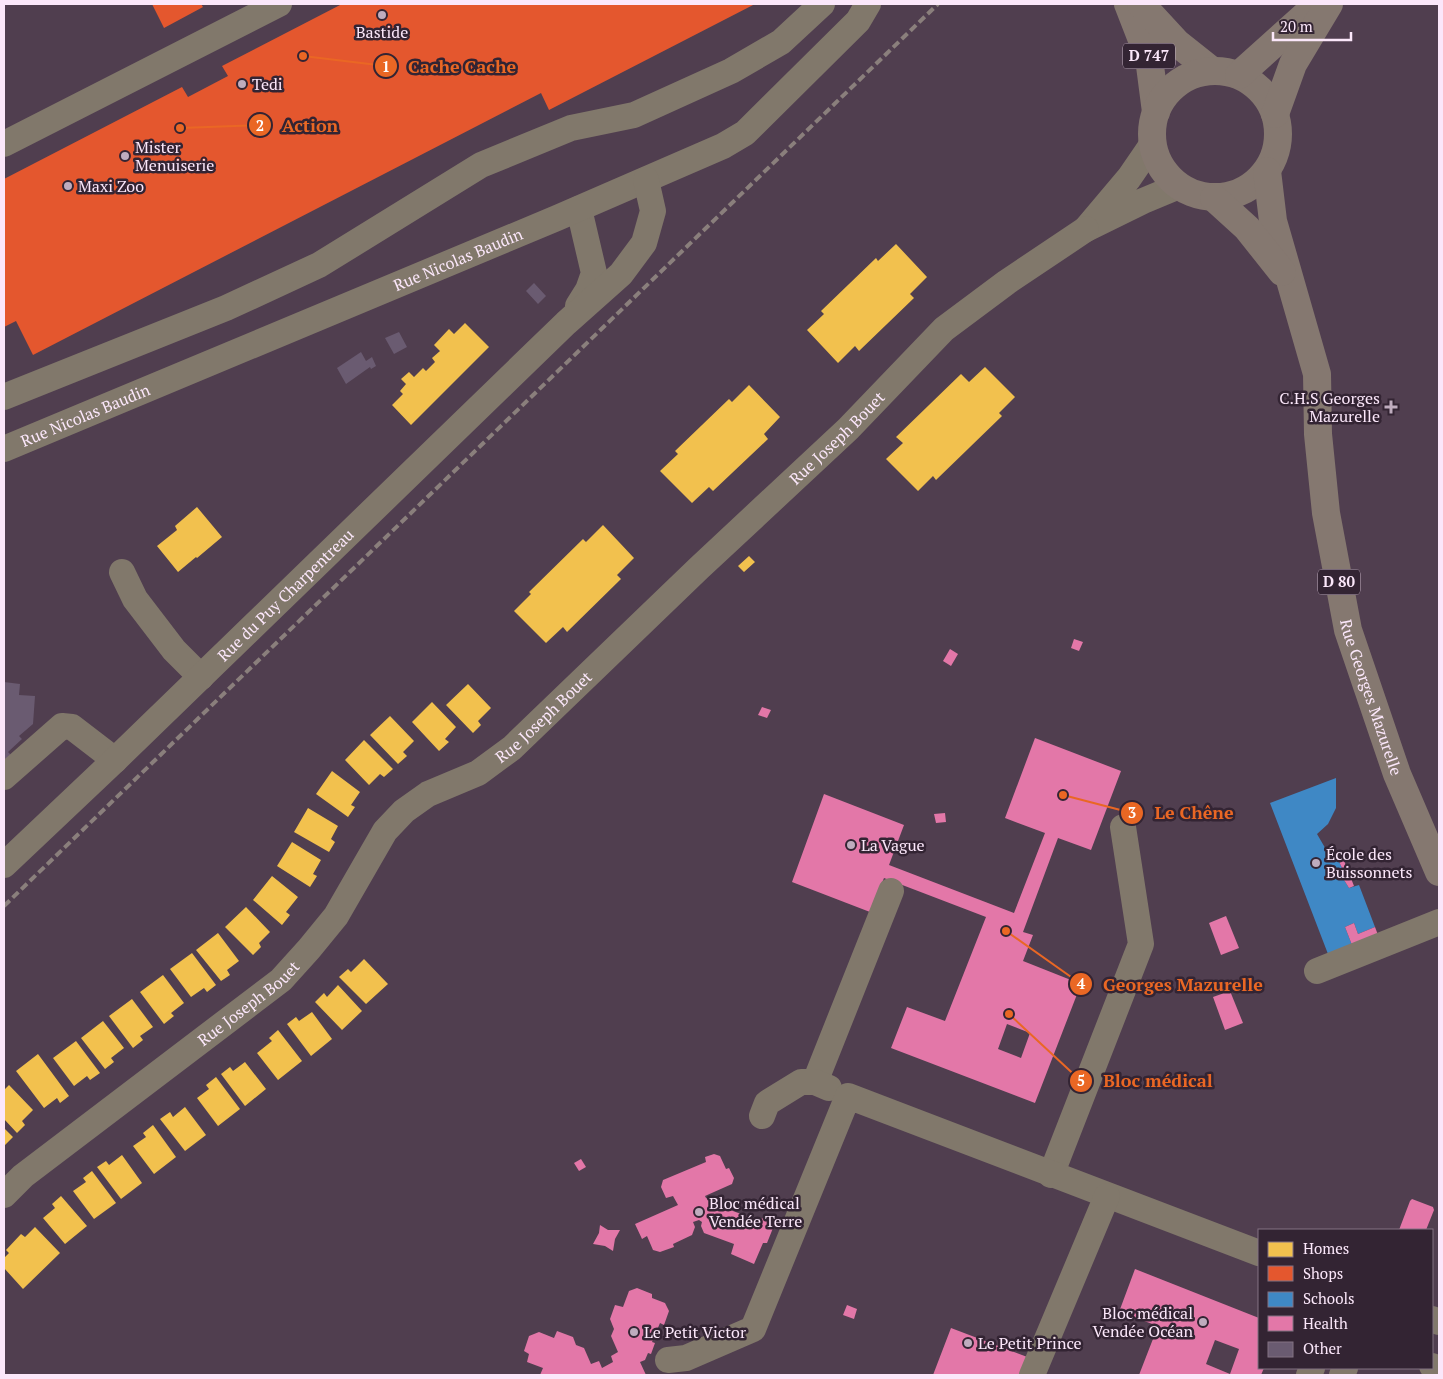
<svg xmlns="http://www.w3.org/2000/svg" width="1443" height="1379" viewBox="0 0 1443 1379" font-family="'PT Serif',serif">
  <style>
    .homes { fill: #f2c14e }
    .shops { fill: #e4572e }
    .schools { fill: #3f88c5 }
    .health { fill: #e377a8; fill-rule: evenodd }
    .building { fill: #6a5b71 }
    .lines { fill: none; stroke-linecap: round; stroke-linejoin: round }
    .minor { stroke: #81786b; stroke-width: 26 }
    .major { stroke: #857870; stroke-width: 28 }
    .rail { stroke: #8a7f7c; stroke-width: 4; stroke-dasharray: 8 4; stroke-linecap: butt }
    .poi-dot { fill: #bfacbe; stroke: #332433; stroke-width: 2 }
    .labels { text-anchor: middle; stroke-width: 5; stroke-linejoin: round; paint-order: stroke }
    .shield { fill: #332433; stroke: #bfacbe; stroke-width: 1 }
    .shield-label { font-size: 15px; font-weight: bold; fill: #fbe7fa }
    .poi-label { font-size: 16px; fill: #fbe7fa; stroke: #332433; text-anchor: start }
    .street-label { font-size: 16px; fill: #fbe7fa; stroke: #332433 }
    .leader { fill: none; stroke: #ea6724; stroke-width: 2 }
    .callout-dot { fill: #ea6724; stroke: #332433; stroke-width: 2 }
    .mark-label { font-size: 15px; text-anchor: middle; font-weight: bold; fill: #fff }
    .callout-label { font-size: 18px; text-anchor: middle; font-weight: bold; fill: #ea6724; stroke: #332433; stroke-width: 5; stroke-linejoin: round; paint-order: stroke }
  </style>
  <rect width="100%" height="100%" fill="#503e4f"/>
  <!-- homes -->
  <path class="homes" d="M896,244l31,33 -17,17 4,4 -55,53 -4,-5 -17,17 -31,-33 17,-16 -3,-3 55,-53 2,3z
    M465,323l24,24 -78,78 -19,-20 11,-11 -3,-3 6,-7 -5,-5 8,-7 5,5 9,-9 3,3 9,-9 -3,-4 8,-7 3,3 -9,-9 15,-16 5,5z
    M985,367l30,30 -16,16 3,3 -66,64 -3,-4 -15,15 -32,-32 17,-16 -7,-6 65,-63 8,8z
    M749,385l31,32 -16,17 4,5 -55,52 -4,-4 -17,16 -32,-32 18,-17 -3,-3 54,-52 3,3z
    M197,507l25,30 -25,21 -1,-1 -18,15 -21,-26 20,-16 -2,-4z
    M603,525l31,33 -17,17 4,4 -54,53 -4,-5 -17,16 -32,-32 17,-17 -2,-2 54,-53 3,3z
    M749,556l6,6 -11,10 -6,-6z
    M468,684l23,24 -13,13 3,4 -8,8 -27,-28z
    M432,702l24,25 -11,12 4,3 -10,9 -27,-29z
    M390,716l24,25 -11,11 4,4 -9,8 -28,-29z
    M364,740l29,29 -9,8 -4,-3 -11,11 -24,-25z
    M332,771l28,21 -9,13 4,2 -7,10 -32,-23z
    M308,808l30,18 -7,13 4,3 -6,10 -35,-20z
    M292,842l29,18 -8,14 4,2 -7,11 -33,-21z
    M272,876l26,21 -12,15 4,3 -8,10 -29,-25z
    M246,907l24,25 -11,11 2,4 -8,8 -28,-28z
    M218,933l21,28 -12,9 3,5 -9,6 -25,-31z
    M192,953l24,32 -9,7 -3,-4 -13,9 -21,-28z
    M364,959l24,25 -22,20 -27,-27 9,-8 3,3z
    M163,975l21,28 -13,10 3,3 -10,8 -24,-32z
    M338,985l24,26 -20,19 -27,-28 9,-9 3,4z
    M132,999l21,28 -13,9 3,4 -10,8 -24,-32z
    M312,1012l20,27 -21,17 -24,-32 9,-7 3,4z
    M103,1021l21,27 -13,10 3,4 -9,7 -24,-31z
    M278,1030l24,31 -24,19 -21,-27 15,-12 -3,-3z
    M76,1041l24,32 -10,7 -3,-4 -13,10 -21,-28z
    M38,1054l31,42 -9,7 -3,-5 -13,10 -28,-37z
    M245,1062l21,27 -21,17 -24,-32 9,-7 3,4z
    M216,1077l24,32 -22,17 -21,-28 12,-9 -3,-4z
    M9,1085l24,25 -11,11 3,4 -8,8 -13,-14v-29z
    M185,1107l21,28 -21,16 -25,-32 10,-7 3,5z
    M153,1125l23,32 -22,17 -21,-28 13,-9 -3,-4z
    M4,1128l9,9 -9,9z
    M122,1155l20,28 -21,16 -24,-32 9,-6 3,4z
    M92,1171l24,32 -22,16 -21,-28 13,-9 -3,-4z
    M61,1196l26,30 -22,18 -22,-26 12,-10 -3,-4z
    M35,1227l25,26 -37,36 -19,-21v-10l5,-5 -3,-3 15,-16 4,3z"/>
  <!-- shops -->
  <path class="shops" d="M152,4h49l2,3 -39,21z
    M342,4h413l-206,106 -8,-17 -508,262 -17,-34 -12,6v-148l178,-92 6,10 40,-21 -6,-10z"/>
  <!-- schools -->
  <path class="schools" d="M1336,778v30l-8,16 -11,10 14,24 5,-3 6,13 -4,2 11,18 10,-3 16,42 -17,7 -4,-11 -9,4 7,18 -24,9 -58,-151z"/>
  <!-- health -->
  <path class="health" d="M1074,639l9,3 -4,9 -8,-3z
    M950,649l8,5 -7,12 -8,-5z
    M762,707l9,3 -4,8 -9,-3z
    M1035,738l86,33 -30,79 -33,-12 -35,94 10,3 -10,26 58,23 -46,119 -144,-55 16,-41 38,14 41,-104 -102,-39 -14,34 -78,-30 32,-88 80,31 -15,40 125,48 31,-80 -40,-15zM1007,1024l23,9 -9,25 -23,-9z
    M945,813l1,9 -10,1 -2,-9z
    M1341,853l13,33 -5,2 -11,-18 4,-2 -6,-13z
    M1226,916l13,32 -18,7 -12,-32z
    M1354,923l4,11 17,-7 3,8 -26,10 -7,-18z
    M1230,991l13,32 -18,7 -12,-33z
    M714,1154l6,2 6,13 3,-1 5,10 -2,6 -27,12 1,2 4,2 3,7 4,-2 40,15 1,-3 12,4 3,7 -6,15h-4l-9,21 -23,-10 3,-10 -30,-11 -3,-7 1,-4 -3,-2 -6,2 2,5 -3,8 -19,9 1,3 -14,5 -7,-2 -6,-14 -5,3 -7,-15 43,-19 -5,-9 -7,2 -5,-11 2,-7 43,-18 -1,-5z
    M581,1159l5,8 -7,4 -5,-8z
    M1412,1199l21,8 1,3 -8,20h-27l11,-29z
    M600,1225l8,5h12l-5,9 -2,12 -8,-5 -12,-2 6,-11z
    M1135,1269l124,49v50h5l-3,7h-122l19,-49 -39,-14zM1215,1340l24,9 -9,25 -24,-10z
    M637,1288l15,6v4l13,5 4,8 -5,14 -4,-2 -8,19 3,1 -4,11 -3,-1 -3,7 -5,2 6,13h-106l3,-7 -16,-6 2,-8 -5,-3 5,-15 10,-4 15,6 3,-7 16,6 3,8 8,3 7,16 8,-3 3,7 11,-6 -2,-6 7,-4 -7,-16 3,-7 -4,-10 5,-14 8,2 6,-16z
    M847,1305l10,4 -3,10 -11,-4z
    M951,1328l79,30 -7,17h-90z"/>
  <!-- building -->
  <path class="building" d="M534,283l12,13 -8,8 -12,-13z
    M399,332l8,15 -13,7 -9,-16z
    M361,352l5,9 6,-4 4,9 -5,3 -1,-2 -24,17 -9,-16z
    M4,682l16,2 -1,11 16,1 -2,28 -14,12 3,3 -14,13 4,4 -8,7z"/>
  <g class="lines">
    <!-- minor -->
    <g class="minor">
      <path d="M1153,143l-24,35 -43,51 57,-28 36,-15"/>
      <path d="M4,144l275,-140"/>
      <path d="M578,306l10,-16 6,-17 -15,-64"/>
      <path d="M4,397l222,-89 93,-43 162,-100 90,-37 63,-13 97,-44 50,-29 41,-38"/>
      <path id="s1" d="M4,449l553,-231 166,-72 22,-13 113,-112 10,-17"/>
      <path d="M122,572l13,27 39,51 27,27"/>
      <path d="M4,777l58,-51 10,1 43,33"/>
      <path id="s2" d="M4,865l111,-105 451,-437 55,-49 23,-31 9,-32 -7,-31"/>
      <path d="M1317,971l122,-49"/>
      <path d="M815,1082l76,-191"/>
      <path d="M762,1116l5,-13 34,-21h14l14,6"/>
      <path d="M1051,1175l90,-231 -18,-117"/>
      <path id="s3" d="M4,1195l19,-19 258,-196 28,-31 27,-33 49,-85 19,-20 24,-17 50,-21 34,-25 187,-180 149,-139 96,-100 63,-47 79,-53"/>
      <path d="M1432,1319l7,3"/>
      <path d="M668,1360l18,-2 67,-29 95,-233 411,157"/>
      <path d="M1432,1366l7,3"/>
      <path d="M1032,1375l75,-179"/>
      <path d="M1309,1375l3,-7"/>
      <path d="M1342,1375l3,-7"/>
    </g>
    <!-- major -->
    <g class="major">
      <path d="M1128,4l21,54 7,54"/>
      <path d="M1141,4l36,39 34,27"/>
      <circle cx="1215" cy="134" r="63"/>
      <path d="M1239,75l79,-71"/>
      <path d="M1275,114l18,-50 36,-60"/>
      <path id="s4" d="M1267,171l6,50 44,153 1,60 8,79 22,117 49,144 42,98"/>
      <path d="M1214,198l33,30 35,44"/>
    </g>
    <!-- rail -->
    <path class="rail" d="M4,906l934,-902"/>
  </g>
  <!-- markers -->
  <g class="poi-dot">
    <circle cx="382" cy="15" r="5"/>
    <circle cx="242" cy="84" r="5"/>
    <circle cx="125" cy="156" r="5"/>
    <circle cx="68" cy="186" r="5"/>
    <path d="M1388.5 399.5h5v5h5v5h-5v5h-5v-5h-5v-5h5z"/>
    <circle cx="851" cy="845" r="5"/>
    <circle cx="1316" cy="863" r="5"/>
    <circle cx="699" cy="1212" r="5"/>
    <circle cx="1203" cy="1322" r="5"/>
    <circle cx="634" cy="1332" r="5"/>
    <circle cx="968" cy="1343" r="5"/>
  </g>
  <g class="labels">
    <!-- shield labels -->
    <g class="shield">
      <rect x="1123" y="43.5" width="52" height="25" rx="4"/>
      <rect x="1318" y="569.5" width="42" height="25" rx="4"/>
    </g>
    <g class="shield-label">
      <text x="1149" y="61">D 747</text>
      <text x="1339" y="587">D 80</text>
    </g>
    <!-- poi labels -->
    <g class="poi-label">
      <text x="382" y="38" text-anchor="middle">Bastide</text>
      <text x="252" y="90">Tedi</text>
      <text x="135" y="153">Mister<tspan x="135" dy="18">Menuiserie</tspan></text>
      <text x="78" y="192">Maxi Zoo</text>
      <text x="1380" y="404" text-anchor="end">C.H.S Georges<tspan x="1380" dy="18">Mazurelle</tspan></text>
      <text x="861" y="851">La Vague</text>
      <text x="1326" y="860">École des<tspan x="1326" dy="18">Buissonnets</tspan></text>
      <text x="709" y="1209">Bloc médical<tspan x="709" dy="18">Vendée Terre</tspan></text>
      <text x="1193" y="1319" text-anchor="end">Bloc médical<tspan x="1193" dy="18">Vendée Océan</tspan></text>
      <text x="644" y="1338">Le Petit Victor</text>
      <text x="978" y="1349">Le Petit Prince</text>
    </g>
    <!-- street labels -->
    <g class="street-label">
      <text dy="6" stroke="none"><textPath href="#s1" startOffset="492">Rue Nicolas Baudin</textPath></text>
      <text dy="6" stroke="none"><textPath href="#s1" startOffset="88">Rue Nicolas Baudin</textPath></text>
      <text dy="6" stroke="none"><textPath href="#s3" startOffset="1136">Rue Joseph Bouet</textPath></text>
      <text dy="6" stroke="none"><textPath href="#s2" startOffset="390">Rue du Puy Charpentreau</textPath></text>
      <text dy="6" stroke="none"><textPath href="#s4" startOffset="539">Rue Georges Mazurelle</textPath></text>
      <text dy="6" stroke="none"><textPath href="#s3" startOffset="731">Rue Joseph Bouet</textPath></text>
      <text dy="6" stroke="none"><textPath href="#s3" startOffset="311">Rue Joseph Bouet</textPath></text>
    </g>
  </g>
  <!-- callouts -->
  <path class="leader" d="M303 56L386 66M180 128L260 125M1063 795L1132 813M1006 931L1081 984M1009 1014L1081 1081"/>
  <g class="callout-dot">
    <circle cx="303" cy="56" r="5"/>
    <circle cx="180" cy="128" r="5"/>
    <circle cx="1063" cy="795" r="5"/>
    <circle cx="1006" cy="931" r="5"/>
    <circle cx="1009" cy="1014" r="5"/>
    <circle cx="386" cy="66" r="12"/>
    <circle cx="260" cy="125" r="12"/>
    <circle cx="1132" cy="813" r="12"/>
    <circle cx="1081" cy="984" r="12"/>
    <circle cx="1081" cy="1081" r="12"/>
  </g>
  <g class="mark-label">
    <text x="386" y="72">1</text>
    <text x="260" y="131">2</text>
    <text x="1132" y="818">3</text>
    <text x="1081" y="989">4</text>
    <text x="1081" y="1086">5</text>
  </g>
  <g class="callout-label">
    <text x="462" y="73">Cache Cache</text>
    <text x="310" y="132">Action</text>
    <text x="1194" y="819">Le Chêne</text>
    <text x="1183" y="991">Georges Mazurelle</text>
    <text x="1158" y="1087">Bloc médical</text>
  </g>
  <!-- border -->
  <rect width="1443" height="1379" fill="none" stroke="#fbe7fa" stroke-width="10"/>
  <!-- legend -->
  <rect x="1258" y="1229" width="175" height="140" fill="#332433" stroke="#837283"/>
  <rect x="1268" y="1242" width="25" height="15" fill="#f2c14e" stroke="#837283"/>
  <text x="1303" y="1254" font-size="15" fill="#fbe7fa">Homes</text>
  <rect x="1268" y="1266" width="25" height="15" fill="#e4572e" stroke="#837283"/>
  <text x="1303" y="1279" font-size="15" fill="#fbe7fa">Shops</text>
  <rect x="1268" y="1292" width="25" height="15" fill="#3f88c5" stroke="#837283"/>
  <text x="1303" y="1304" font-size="15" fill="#fbe7fa">Schools</text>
  <rect x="1268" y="1316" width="25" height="15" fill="#e377a8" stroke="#837283"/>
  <text x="1303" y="1329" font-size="15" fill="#fbe7fa">Health</text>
  <rect x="1268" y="1342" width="25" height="15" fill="#6a5b71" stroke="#837283"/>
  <text x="1303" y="1354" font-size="15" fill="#fbe7fa">Other</text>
  <!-- scale -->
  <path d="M1273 32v8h78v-8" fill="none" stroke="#fbe7fa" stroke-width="2.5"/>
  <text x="1280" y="32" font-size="15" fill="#fbe7fa" stroke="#332433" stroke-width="4" paint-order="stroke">20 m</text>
</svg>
